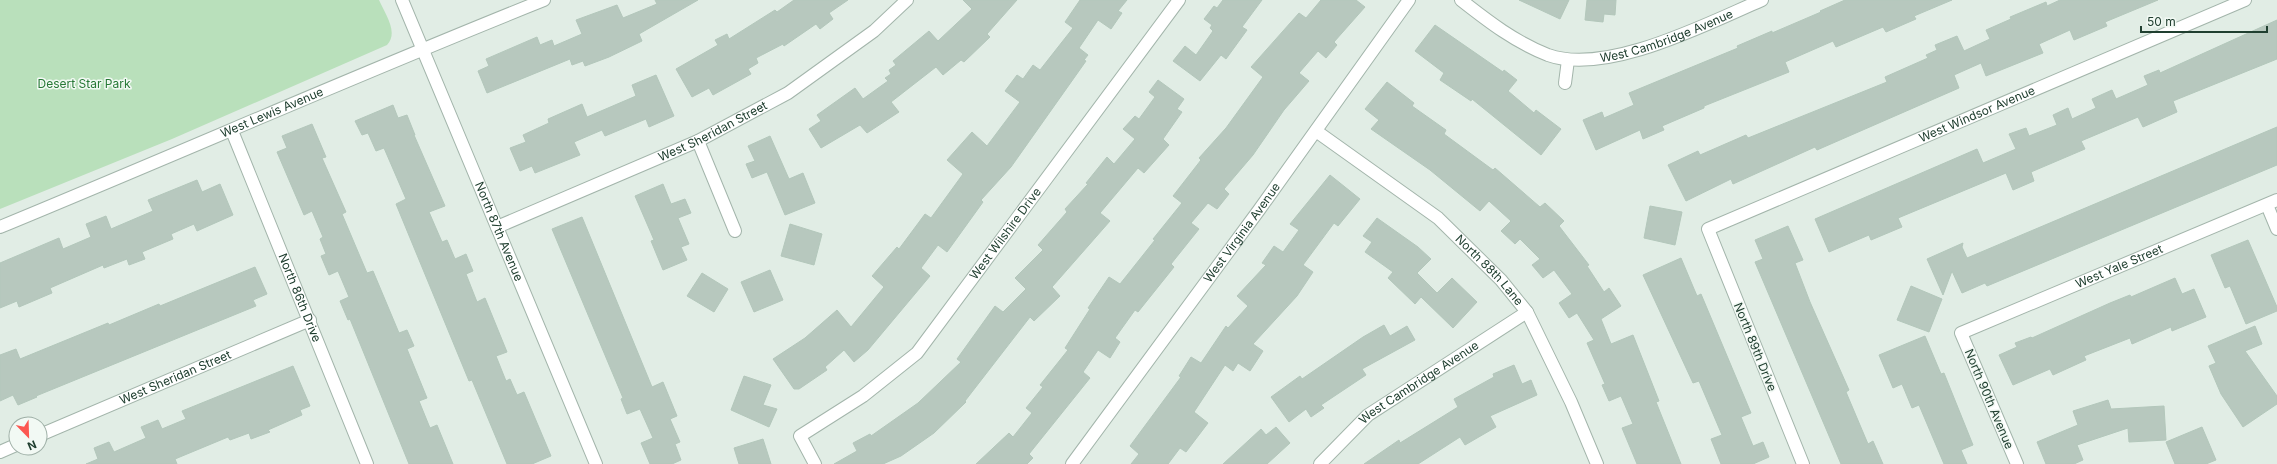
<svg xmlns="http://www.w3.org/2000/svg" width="2277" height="464" viewBox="0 0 2277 464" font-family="Inter,sans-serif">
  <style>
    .green { fill: #b9e0bb }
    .building { fill: #b7c8be; stroke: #b3c7bb }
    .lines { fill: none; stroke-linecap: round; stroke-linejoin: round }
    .minor-casing { stroke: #a3b5ab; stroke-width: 14 }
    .minor { stroke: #fff; stroke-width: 12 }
    .labels { text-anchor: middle; stroke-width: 3; stroke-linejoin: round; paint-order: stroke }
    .street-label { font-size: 12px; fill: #203f30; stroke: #f2f9f4 }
    .park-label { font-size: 12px; fill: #277936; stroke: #f2f9f4 }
  </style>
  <rect width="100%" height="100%" fill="#e1ede5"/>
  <!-- green -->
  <path class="green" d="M0,0h379c6,14 20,32 8,45l-215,94 -172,70z"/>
  <!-- building -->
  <path class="building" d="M655,0h43l-59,34 3,7 -33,16 -24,9 -2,-5 -11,4 -2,-6 -83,34 -9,-22 11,-5 -3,-7 51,-22 3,8 12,-5 2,6 28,-12 -6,-14 41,-15 6,13 34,-14z
    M794,0h54l-19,13 4,6 -13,10 -4,-5 -32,22 -1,-2 -27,14 2,5 -10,6 3,5 -38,21 -4,-7 -17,9 -16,-28 42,-24 -3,-5 12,-6 2,5 46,-29 2,2z
    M963,0h54l-30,34 3,3 -26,25 -3,-2 -18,15 -7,-8 -45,35 8,10 -32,21 -7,-8 -39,23 -12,-19 12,-8 -4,-6 38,-27 8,11 25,-18 -3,-3 6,-4 -2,-4 7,-5 -3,-4 36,-30 9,10 34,-32z
    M1080,0h47l-9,11 4,2 -11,16 -13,-9 -19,28 9,7 -4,5 2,1 -75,106 -30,33 2,2 -36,50 -9,-7 -17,23 9,8 -62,74 -14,12 -10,-12 -19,17 2,3 -28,19h-5l-21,-30 32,-21 32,-28 14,17 33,-40 -12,-11 25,-29 2,2 26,-35 6,4 32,-44 -16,-14 25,-28 15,14 33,-44 -15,-11 12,-16 6,4 10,-14 7,5 33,-42 -8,-6z
    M1223,0h39l-20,27 5,3 -21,29 -5,-4 -21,26 -27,-20 12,-15 11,9 17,-24 -3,-3 2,-3 -8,-6 10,-13 3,2z
    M1321,0h35l9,7 -31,35 3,3 -11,13 -8,-7 -19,22 10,8 -25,29 -31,45 -29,34 5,5 -12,15 -9,-6 -17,20 8,6 -28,35 3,3 -36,45 -3,-2 -20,28 5,4 -10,16 -12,-8 -15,22 7,6 -61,76 4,4 -6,6h-51l33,-31 4,4 19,-24 -6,-5 17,-21 -3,-2 28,-35 -3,-2 25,-39 -2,-1 21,-31 11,7 35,-44 -2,-1 29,-36 -9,-7 28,-36 -2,-2 27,-30 37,-51 -12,-10 48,-54 7,5z
    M1519,0h50l-9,19z
    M1587,0h29l-1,15 -11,-1 -1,8 -18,-2z
    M1845,0h107l-38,16 2,3 -30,13 -3,-5 -47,20 -3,-6 -48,21 4,10 -85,34v2l-42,18 2,4 -21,9 -3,-9 -44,20 -13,-30 19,-8 2,6 30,-13 -5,-12 109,-45 -1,-2 35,-15v2l49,-21 -1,-1z
    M2060,0h98l-53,22 2,4 -33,14 -4,-10 -31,14 4,9 -57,23 -5,-13 -27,12 5,13 -142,62 -2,-3 -82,37 -2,-5 -45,22 -18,-36 30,-14 2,4 46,-20 2,3 139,-56 -2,-5 43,-19 -2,-3 11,-5 -2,-5 22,-9 7,15 26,-12 -4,-9 25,-11 -1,-2 36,-15 1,4z
    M2277,20v39l-104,42 4,11 -34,15 -5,-10 -57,24 4,8 -54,23 3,9 -21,9 -7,-17 -108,45 4,9 -31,13 -2,-5 -40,17 -14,-33 162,-70 6,14 33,-14 -7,-15 17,-6 3,8 28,-11 -4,-10 15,-7 4,11 24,-11 -4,-9 20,-9 4,9 32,-14 -4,-9 15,-6 1,3z
    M1435,25l68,47 1,-2 13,10 -9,11 26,22 2,-3 25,19 -20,26 -69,-56 -1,2 -31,-21 4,-7 -29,-22z
    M656,75l18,41 -25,11 -3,-8 -41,17 -3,-6 -28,12 6,13 -45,18 -3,-7 -12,5 -10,-23 16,-6 -3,-7 26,-12 -1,-4 34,-15 5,13 49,-21 -4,-11z
    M1158,80l26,19 -7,10 5,3 -19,27 6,6 -25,28 -6,-5 -38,45 10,8 -58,66 8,9 -26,25 -4,-4 -65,84 1,1 -32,31 -33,23 -18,8h-49l23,-13 -4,-8 17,-9 1,2 47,-33 43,-41 -4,-3 38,-53 8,6 23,-23 -11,-11 28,-28 -5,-5 29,-33 -2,-3 23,-25 -2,-1 21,-26 7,7 21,-25 -12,-10 12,-13 4,3 16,-22 -6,-5z
    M1387,82l27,21 -2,3 34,24 -2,4 49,36 2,-2 45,39 5,-4 19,18 -5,5 30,39 -2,1 17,26 5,-4 12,18 -20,13 10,25 22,-9 26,66 -3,1 25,62h-44l-15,-36 11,-4 -12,-28 -12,5 -7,-16 3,-1 -18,-41 7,-3 -17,-27 -8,5 -10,-15 13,-9 -18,-24 -11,8 -11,-13 8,-6 -20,-20 -5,5 -14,-13 10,-10 -22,-20 -9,10 -50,-41 -59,-41 8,-9 -14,-11z
    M393,105l5,13 9,-3 8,20h-1l31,71 -16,6 13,30 5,-2 8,19 11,-5 7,17 -7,3 11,28 8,-4 22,54 -11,4 10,25 4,-2 7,16 7,-3 27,64 -19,8h-25l-35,-84 -3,1 -73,-177 10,-5 -22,-51 -8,3 -8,-18 -6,2 -7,-14z
    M312,124l14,33 -4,1 24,54 -4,2 25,59 6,-2 26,62 8,-3 7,16 -7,3 20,49 -8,3 11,27 7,-3 16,39h-44l-59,-145 -2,1 -8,-19 9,-4 -11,-26 -9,4 -8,-19 5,-2 -6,-15 3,-2 -11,-26 -8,4 -27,-63 10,-4 -5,-12z
    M2277,127v38l-290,121 -2,-3 -23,10 -10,-22 -9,24 -16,-36 36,-16 -1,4 5,11z
    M770,136l19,43 14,-6 12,30 -30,12 -18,-43 -15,6 -6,-14 9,-3 -7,-15z
    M1330,175l30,24 -22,27 -4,-3 -31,42 10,7 -16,24 -44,48 10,7 -13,20 -12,-8 -5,8 -8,-6 -31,47 14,11 -22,29 -6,-4 -12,16h-37l8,-10 -9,-8 51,-69 -2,-1 12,-19 10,6 25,-37 2,2 20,-22 -11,-10 29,-31 -4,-2 12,-17 9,6 16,-22 -9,-6z
    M197,180l5,12 18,-8 13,31 -36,16 -3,-7 -23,10 2,5 -31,13 3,7 -16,6 -2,-6 -23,9 -1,-3 -53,23 2,5 -33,14 -2,-6 -17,7v-45l59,-25 4,11 28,-12 -5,-13 20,-8 5,13 42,-18 -5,-11z
    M663,184l8,20 14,-5 6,14 -13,5 11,26 -8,3 6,13 -24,10 -12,-29 3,-1 -19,-44z
    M1650,206l32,6 -7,33 -31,-7z
    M582,217l70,170 11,-5 14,34 -7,3 10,23 -5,2 6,16 -9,4h-22l-9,-21 12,-5 -13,-29 -13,5 -6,-15 2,-1 -71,-169z
    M1377,218l41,29 13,12 -14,14 20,20 15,-15 25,24 -24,26 -32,-31 -6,7 -27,-26 5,-6 -28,-20 7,-10 -9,-6z
    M790,224l32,10 -8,31 -33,-9z
    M1788,226l15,34 -8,3 15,39 39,88 -3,2 22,52 5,-3 10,23h-42l-86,-202 8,-3 -8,-19z
    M2248,240l29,67v4l-31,13 -16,-38 -5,2 -14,-33z
    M1681,258l16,38 4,-2 50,119 -10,4 12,29 10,-4 6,15 -16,7h-32l-10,-25 11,-4 -23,-54 -6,2 -50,-108z
    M255,267l12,27 -14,6 3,6 -220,90 1,1 -19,8 -5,-10 -13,6v-46l16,-6 4,10 88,-36 1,2 50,-21 1,2z
    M770,270l13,30 -29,12 -13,-30z
    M702,273l26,16 -14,23 -27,-16z
    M2175,278l7,16 12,-5 12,28 -34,14 -1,-4 -39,17 -2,-6 -46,18 2,4 -33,15 -3,-6 -37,16 -14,-30 18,-8 -2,-4 16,-6 1,1 78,-35 20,-8 1,2z
    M1911,286l31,13 -13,33 -32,-12z
    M1384,325l6,11 17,-10 8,14 -53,29 4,6 -45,30 3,3 -13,9 -5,-8 -17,13 -18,-25 29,-21 2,3 61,-42z
    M2255,326l7,18 -17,7 32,45v8l-34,23 -22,-33 -12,-28 7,-3 -8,-17z
    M1925,336l16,38 3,-1 29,72 -12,5 6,14h-23l-25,-59 -7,3 -10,-24 -9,4 -14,-33z
    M1514,365l8,19 9,-4 6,15 -47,21 6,11 -31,18 -5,-8 -42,27h-54l35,-24 1,3 58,-36 -4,-8 40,-22 -1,-3z
    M293,366l17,40 -10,4 2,5 -34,15 2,2 -19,7 -2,-6 -19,7 -2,-3 -53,22 2,5h-91l12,-5 -4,-11 15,-6 5,10 32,-14 -5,-11 17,-7 4,9 24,-10 -4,-8z
    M744,376l27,9 -8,20 14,4 -8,18 -38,-17z
    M2108,400l3,9 53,-3 2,34 -37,2 -1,-14 -51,17 6,15 -9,4h-28l-9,-22 41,-17 -5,-14z
    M1276,427l14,16 -23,21h-44l38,-35 5,6z
    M2202,427l14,33 -10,4h-31l-9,-22z
    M763,439l8,25h-32l-5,-16z"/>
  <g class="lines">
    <!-- minor casing -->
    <g class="minor-casing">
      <g id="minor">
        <path id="s1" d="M402,0l194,464"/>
        <path id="s2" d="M1461,0c28,22 54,42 87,55 59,21 160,-32 214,-55"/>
        <path d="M1565,83l3,-23"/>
        <path id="s3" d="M232,131l135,333"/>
        <path id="s4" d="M1316,131l122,87 63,62 26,32 44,90 26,62"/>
        <path d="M698,141l37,90"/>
        <path d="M2267,205l10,24"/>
        <path id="s5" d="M0,227c182,-75 361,-154 544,-227"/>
        <path id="s6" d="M497,227l201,-86 90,-48 86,-62 33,-31"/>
        <path id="s7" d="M40,435l270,-115"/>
        <path d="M0,452l16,-7"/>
        <path id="s8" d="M815,464l-15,-28 63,-40 54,-43 262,-353"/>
        <path id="s9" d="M1072,464l187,-254 150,-210"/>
        <path id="s10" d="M1320,464l48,-49 159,-103"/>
        <path id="s11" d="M1803,464l-95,-235 537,-229"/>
        <path id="s12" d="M2017,464l-56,-131 316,-133"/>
      </g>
    </g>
    <!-- minor -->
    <use href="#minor" class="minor"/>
  </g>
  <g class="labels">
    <!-- street labels -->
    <g class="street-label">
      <text dy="4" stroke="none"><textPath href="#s2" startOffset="226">West Cambridge Avenue</textPath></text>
      <text dy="4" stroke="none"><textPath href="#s5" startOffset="295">West Lewis Avenue</textPath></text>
      <text dy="4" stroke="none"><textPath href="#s11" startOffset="546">West Windsor Avenue</textPath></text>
      <text dy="4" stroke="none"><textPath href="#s6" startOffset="236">West Sheridan Street</textPath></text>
      <text dy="4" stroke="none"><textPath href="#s1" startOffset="251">North 87th Avenue</textPath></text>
      <text dy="4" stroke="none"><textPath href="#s9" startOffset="287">West Virginia Avenue</textPath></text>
      <text dy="4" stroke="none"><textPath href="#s8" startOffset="324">West Wilshire Drive</textPath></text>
      <text dy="4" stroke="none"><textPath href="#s12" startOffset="314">West Yale Street</textPath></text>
      <text dy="4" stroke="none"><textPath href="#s4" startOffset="223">North 88th Lane</textPath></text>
      <text dy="4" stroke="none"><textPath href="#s3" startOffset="180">North 86th Drive</textPath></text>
      <text transform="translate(1755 347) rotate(68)" y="4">North 89th Drive</text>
      <text dy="4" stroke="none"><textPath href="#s7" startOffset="147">West Sheridan Street</textPath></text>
      <text dy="4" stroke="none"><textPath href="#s10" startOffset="129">West Cambridge Avenue</textPath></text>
      <text transform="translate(1989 399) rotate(67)" y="4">North 90th Avenue</text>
    </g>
    <!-- park labels -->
    <g class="park-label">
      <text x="84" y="88">Desert Star Park</text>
    </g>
  </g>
  <!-- north arrow -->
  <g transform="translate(28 436) rotate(157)"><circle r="19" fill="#f2f9f4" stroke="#9eafa6"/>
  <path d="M0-3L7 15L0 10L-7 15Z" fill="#fc5751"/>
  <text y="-6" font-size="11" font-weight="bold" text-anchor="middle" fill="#203f30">N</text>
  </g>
  <!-- scale -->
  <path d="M2141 26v6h126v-6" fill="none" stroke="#203f30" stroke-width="2"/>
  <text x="2147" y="26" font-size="12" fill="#203f30" stroke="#f2f9f4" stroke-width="3" paint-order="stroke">50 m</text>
</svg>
